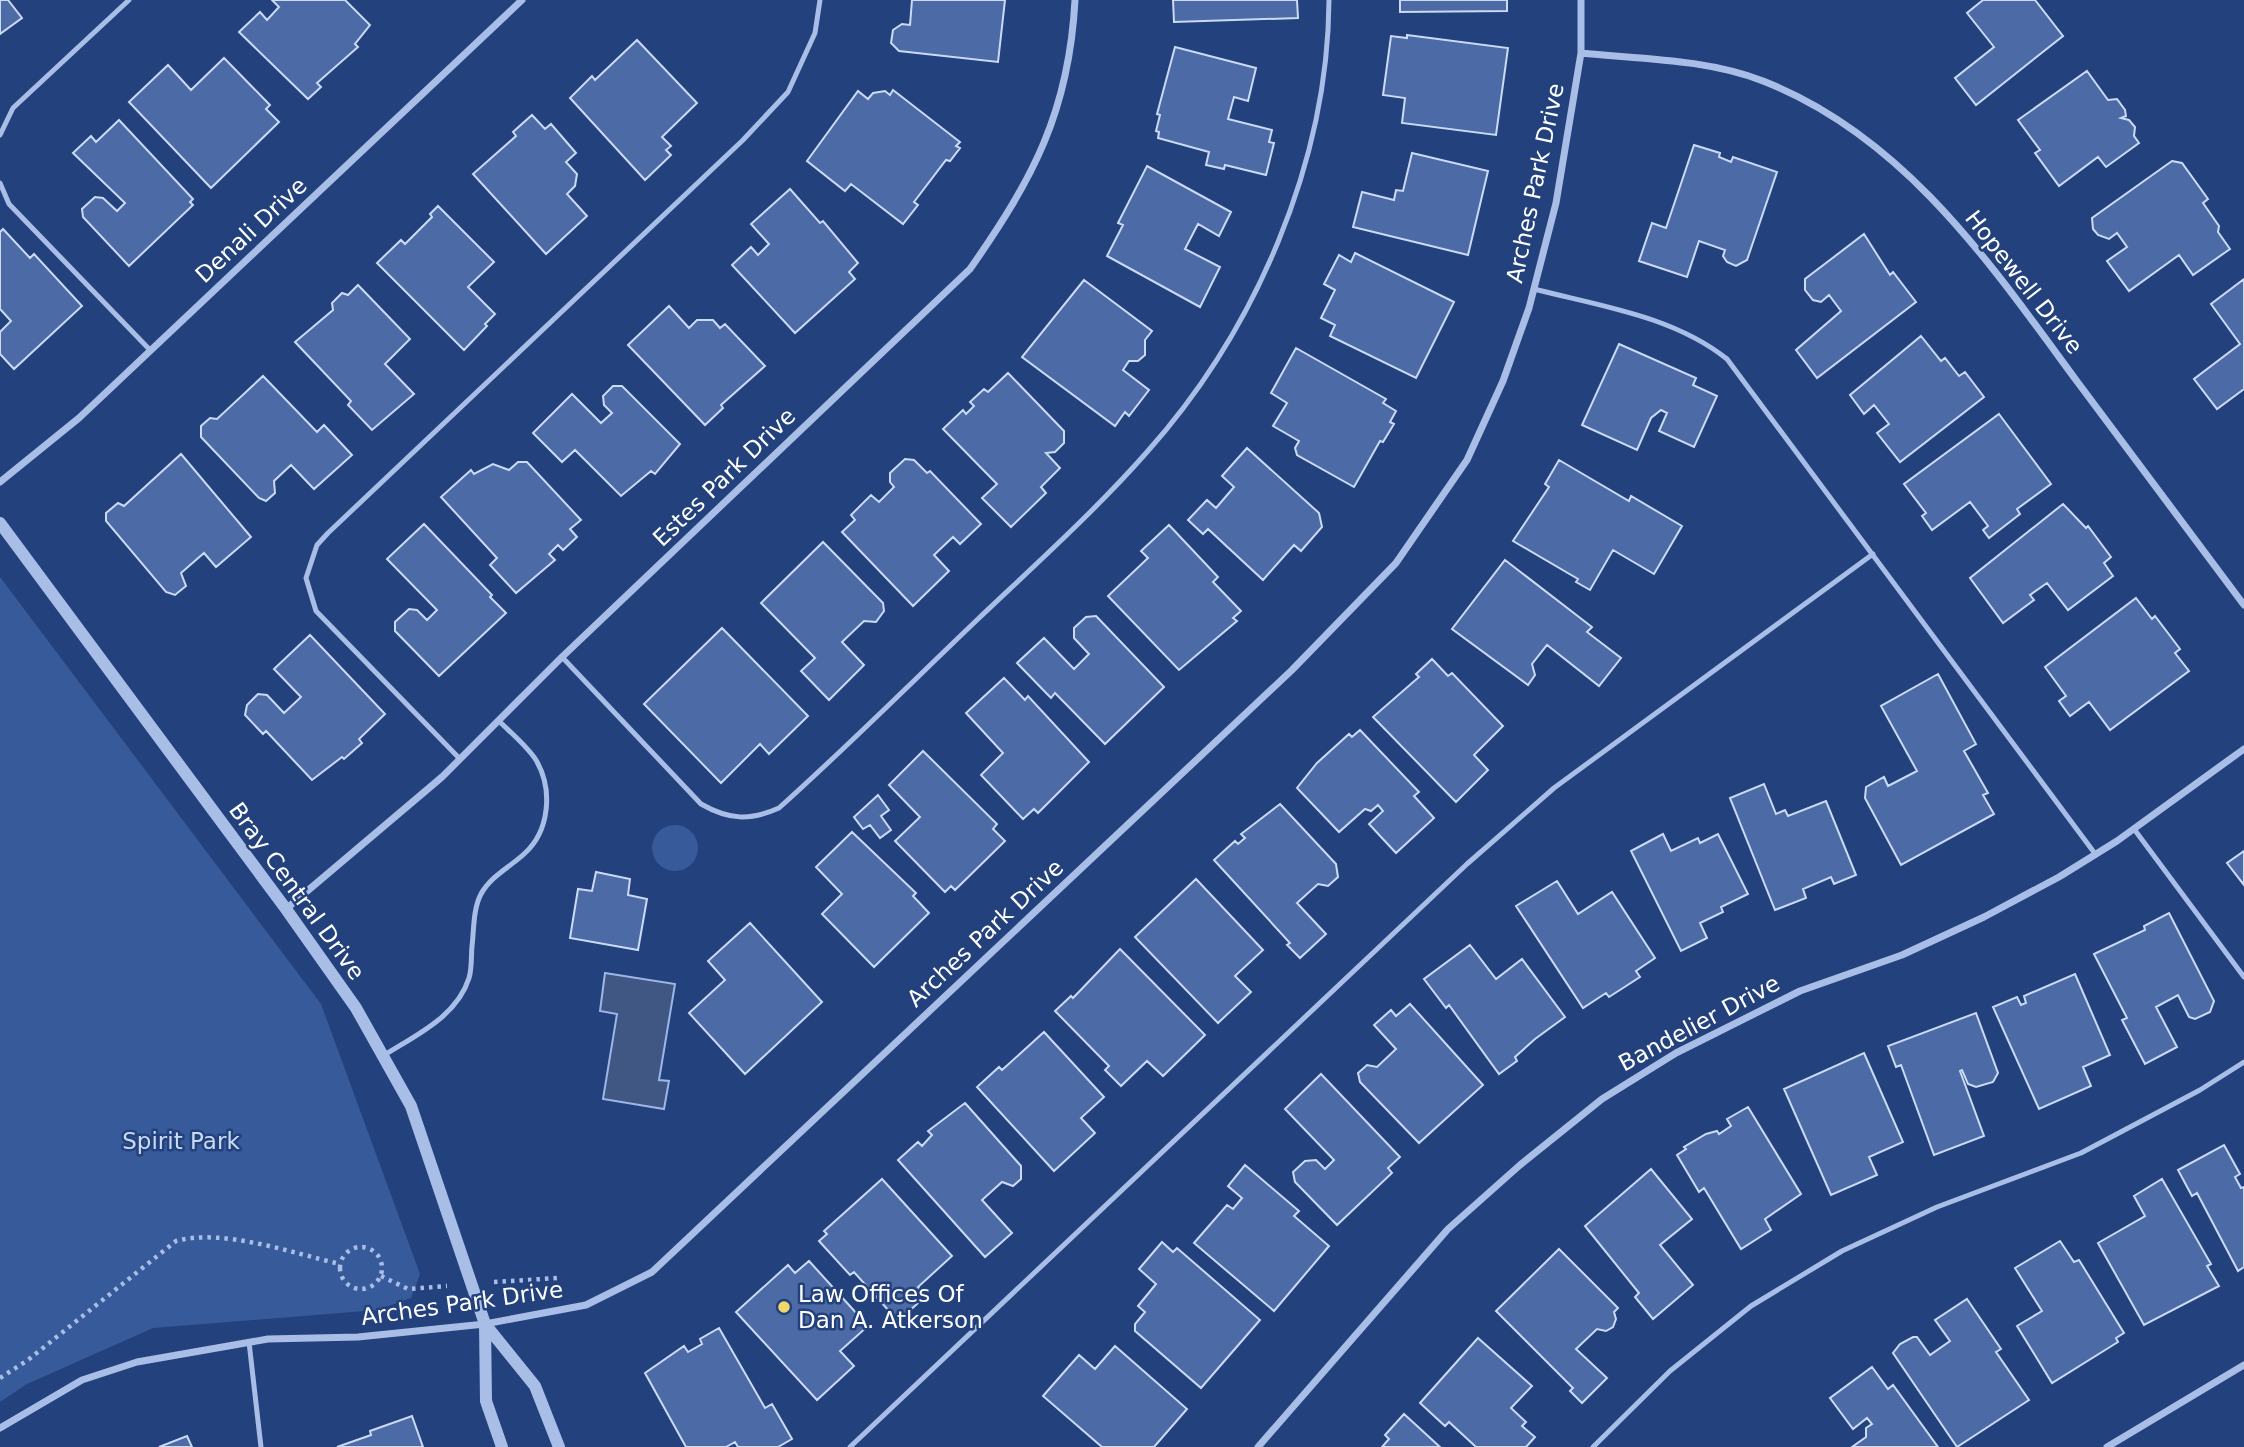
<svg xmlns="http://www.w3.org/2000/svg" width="2244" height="1447" viewBox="0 0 2244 1447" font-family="'DejaVu Sans',sans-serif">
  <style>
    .green { fill: #375a9b }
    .water { fill: #405783; stroke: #9cb7e7; stroke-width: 2 }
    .building { fill: #4c6ba6; stroke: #cbdaf5; stroke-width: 2 }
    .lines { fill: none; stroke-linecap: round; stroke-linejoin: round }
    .path { stroke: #a8bee6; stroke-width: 4.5; stroke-dasharray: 3.5 5; stroke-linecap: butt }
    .service { stroke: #a8bee6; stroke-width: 5 }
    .minor { stroke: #a8bee6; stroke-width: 7 }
    .tertiary { stroke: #a8bee6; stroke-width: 12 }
    .poi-dot { fill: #f0d86c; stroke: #23417d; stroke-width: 2.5 }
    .labels { text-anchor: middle; stroke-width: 5; stroke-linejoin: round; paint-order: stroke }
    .street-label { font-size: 23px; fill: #fff; stroke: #23417d }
    .park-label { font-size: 23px; fill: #cbdaf5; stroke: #23417d }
    .poi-label { font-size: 23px; fill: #fff; stroke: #23417d; text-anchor: start }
  </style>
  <rect width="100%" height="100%" fill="#23417d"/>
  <!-- green -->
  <path class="green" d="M0,577l321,427 99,270 -9,24 -34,12 -224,18 -126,56 -27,18z
    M652 848a23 23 0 1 1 46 0a23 23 0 1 1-46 0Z"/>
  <!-- water -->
  <path class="water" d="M605,973l70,11 -16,96 10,1 -5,28 -61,-10 14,-85 -17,-3z"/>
  <!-- building -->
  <path class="building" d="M0,0h8l14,18 -22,16z
    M272,0h73l25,25 -15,19 3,3 -41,36 4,4 -13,12 -69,-67 21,-20 7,8 12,-13z
    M912,0h93l-7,62 -99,-11 -8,-8 2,-13 9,-6 8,1z
    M1173,0h124l1,18 -124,4z
    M1400,0h107v11l-107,1z
    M1983,0h52l28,36 -87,69 -21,-27 39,-31 -27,-34z
    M1407,35l101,13 -12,87 -94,-12 3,-25 -22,-3 8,-59 16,2z
    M637,40l60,63 -35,34 9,9 -5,4 5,5 -26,25 -75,-82 22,-22 3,4z
    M1175,47l81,21 -8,33 -14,-4 -6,22 44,11 -3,12 5,1 -8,32 -41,-10 -1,4 -18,-4 3,-13 -51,-14 1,-6 -3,-1 4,-16 -3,-1z
    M224,58l46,47 -4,4 13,13 -68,66 -82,-86 39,-37 23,25z
    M2087,71l21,29 9,-1 8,11 1,6 -5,2 8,2 6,7 -1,9 5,7 -33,24 -8,-10 -39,29 -24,-33 5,-3 -22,-30z
    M893,90l67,52 -4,4 4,2 -10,13 -4,-1 -32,42 4,3 -15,19 -52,-40 -6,7 -38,-30 51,-70 10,8 5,-6 12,-2 5,4z
    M532,115l13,14 6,-5 25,29 -10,9 11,12 -2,12 -8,8 20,22 -41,38 -73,-80 43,-38 -3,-4z
    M119,120l74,79 -3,3 3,3 -64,61 -46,-49 -1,-8 13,-12 8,1 14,13 8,-8 -52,-50 18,-17 5,6z
    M1694,145l26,8 -1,4 12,5 2,-5 44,15 -30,88 -11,6 -9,-4 -4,-6 2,-6 -26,-9 -12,36 -48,-16 13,-38 14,5z
    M1412,153l76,18 -20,84 -115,-28 9,-35 32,8 2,-10 7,1z
    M2172,161l10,2 26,36 -5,4 16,23 -1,6 12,17 -37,26 -14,-20 -50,36 -22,-30 20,-14 -10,-14 -8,6 -11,-4 -5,-6 -1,-11z
    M1147,166l84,46 -12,24 -21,-12 -13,25 35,18 -20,40 -93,-51 16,-31 -5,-2z
    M790,189l30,34 3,-2 35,42 -9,9 6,7 -60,54 -63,-68 19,-18 7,8 11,-11 -18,-20z
    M438,206l56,56 -26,25 27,27 -10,10 2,2 -23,24 -87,-87 24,-23 4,4 27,-27 -2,-3z
    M3,229l27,29 4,-4 48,52 -68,63 -14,-15v-22l11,-11 -11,-12v-77z
    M1864,234l26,41 3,-3 23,30 -99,76 -21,-28 45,-39 -12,-16 -8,7 -8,-2 -8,-10v-11z
    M1355,253l99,49 -38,76 -86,-42 5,-11 -14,-7 14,-28 -11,-6 15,-29 12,7z
    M2244,279v110l-27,20 -23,-30 46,-35 -29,-40z
    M1084,280l68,51 -7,9v15l-7,6h-9l-6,9 26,20 -20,26 -4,-4 -10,14 -93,-69z
    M358,285l52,54 -25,25 29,30 -42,36 -24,-25 3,-4 -56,-59 38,-32 -1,-7 10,-10 6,2z
    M669,306l20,22 8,-8h16l7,8 5,-4 40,42 -44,39 2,3 -18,17 -77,-80z
    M1921,336l20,25 4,-3 14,18 6,-4 19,25 -84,65 -23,-29 12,-9 -15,-19 -10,9 -14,-19z
    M1619,344l77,34 -3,7 24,11 -23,51 -35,-16 8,-18 -6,-3 -10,8 -14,32 -55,-25z
    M1296,348l90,51 -3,4 13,8 -6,11 4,2 -11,18 -3,-1 -26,46 -57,-32 -2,-7 4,-7 -26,-15 14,-23 -16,-10z
    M1008,373l56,58v12l-9,9 -9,1 14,15 -19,19 5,6 -35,34 -29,-29 15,-14 -54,-55 20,-19 3,4 8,-8 -4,-4 14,-13 4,3z
    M263,376l54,56 7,-7 28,30 -38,34 -23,-24 -17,16 1,12 -9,8 -7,-3 -58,-61v-11l9,-8 7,1z
    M613,386h9l58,58 -25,30 -4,-3 -30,25 -46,-46 -13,12 -29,-29 39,-39 29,29 11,-10 -8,-8 -1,-9z
    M1999,414l52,70 -34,25 3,5 -31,24 -6,-8 5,-4 -18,-24 -38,28 -10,-14 4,-3 -22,-29z
    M1247,448l72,65 3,14 -21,24 -7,-6 -31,35 -55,-51 -5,5 -15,-14 19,-20 9,8 18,-21 -12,-11z
    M181,454l70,83 -35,30 -12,-14 -23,20 5,13 -11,9 -9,-3 -60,-71v-8l12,-10 6,3z
    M905,459l9,1 13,13 3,-2 51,53 -21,20 -7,-7 -19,18 15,16 -36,35 -71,-74 13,-12 -4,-5 20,-20 8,7 15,-15 -4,-5v-9z
    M1559,460l70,41 2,-5 51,30 -28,48 -41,-24 -23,40 -14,-8 2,-3 -65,-38 36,-54 -4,-3z
    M518,462h9l54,58 -11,9 7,8 -14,13 -5,-5 -9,9 6,6 -39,33 -26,-28 7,-7 -56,-61 30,-27 3,4 19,-10 16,6z
    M2063,504l23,24 2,-2 23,31 -7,6 9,13 -45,34 -21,-27 -17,12 4,5 -31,23 -33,-45z
    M424,524l68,71 -2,2 16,16 -67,63 -44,-45v-9l14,-13 8,1 10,10 10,-10 -50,-51z
    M1169,525l49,52 -5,5 28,29 -8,7 4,3 -58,49 -71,-74 40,-38 -7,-7z
    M823,542l60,61 1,8 -8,11 -12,-1 -22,21 22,23 -35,35 -28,-29 14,-13 -54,-55z
    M1505,560l87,67 -5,5 34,26 -22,28 -52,-41 -15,19 3,11 -7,10 -76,-56z
    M2136,598l16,21 3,-3 25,33 -5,4 14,18 -79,59 -21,-28 -19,14 -11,-15 7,-5 -21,-29z
    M1096,616l68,71 -59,57 -50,-51 -4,5 -34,-35 27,-25 30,31 15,-15 -15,-16v-10l12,-11z
    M722,628l86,88 -39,38 -9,-10 -39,39 -77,-79z
    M310,635l75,79 -26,25 3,4 -18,16 -2,-2 -30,23 -46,-49 -3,3 -18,-19 2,-10 11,-11 9,1 17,18 17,-16 -27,-28z
    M1432,659l16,17 4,-3 51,53 -29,29 14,15 -32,32 -83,-85 46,-40 -3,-3z
    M1938,674l38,70 -12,7 24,42 -5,2 11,19 -93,51 -36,-67 1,-11 18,-10 4,9 29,-15 -36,-65z
    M1004,678l21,22 3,-4 61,66 -51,51 -4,-4 -11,10 -42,-44 22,-22 -37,-40z
    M1360,730l59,62 -5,4 20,22 -38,35 -27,-29 14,-13 -5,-6 -7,6 -6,-2 -26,23 -42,-44 20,-25 32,-29 3,3z
    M923,751l74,73 -4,5 12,12 -50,49 -4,-4 -6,6 -50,-51 25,-24 -31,-32z
    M1764,784l12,30 9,-4 3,6 38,-15 30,74 -22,9 -3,-7 -28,12 3,9 -31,12 -45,-112z
    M878,795l11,15 -8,6 10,14 -11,8 -10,-13 -7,4 -9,-12z
    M1280,804l56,60 2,13 -10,9 -10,-2 -21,19 29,31 -26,24 -13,-13 3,-2 -76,-83 21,-19 3,3 7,-6 -4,-4z
    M852,832l64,61 -3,3 16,17 -55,54 -52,-53 20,-20 -26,-27z
    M1663,834l8,17 27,-13 2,5 18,-9 30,60 -27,13 2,5 -23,11 7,15 -26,13 -50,-100z
    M2244,851v34l-17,-22z
    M596,872l34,7 -2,16 19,4 -9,51 -68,-12 8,-49 14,2z
    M1196,879l67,71 -28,26 16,16 -33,31 -83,-86z
    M1557,881l21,33 34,-22 43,66 -19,13 4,6 -31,20 -3,-4 -23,15 -67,-102z
    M2169,913l45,88 -4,11 -15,7 -6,-2 -11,-22 -22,12 21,40 -32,17 -23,-44 5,-2 -33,-64 51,-24 -1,-4z
    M750,923l72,79 -77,72 -56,-61 36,-33 -17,-19z
    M1470,945l26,34 26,-20 43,58 -30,22 -20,18 2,4 -18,13 -50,-69 -3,3 -22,-29z
    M1120,949l85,86 -42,41 -16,-15 -26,25 -16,-16 4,-4 -54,-55 16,-15 2,2z
    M2075,974l35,81 -27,12 8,19 -52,23 -46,-102 24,-10 4,8 5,-2 -2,-7z
    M1410,1004l73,81 -64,58 -59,-61 -2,-9 9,-8 10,2 19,-18 -22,-24 17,-15 5,6z
    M1976,1013l22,60 -5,9 -17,5 -8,-3 -6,-14 -2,1 24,65 -50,19 -33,-90 -5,2 -8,-21z
    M1044,1032l60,65 -23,21 14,15 -41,38 -77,-84 22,-20 3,3z
    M1864,1053l39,89 -34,15 8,18 -46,20 -47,-106z
    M1321,1074l79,83 -12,11 4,5 -55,52 -42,-43 -2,-10 12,-11 11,-1 9,9 9,-9 -49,-51z
    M965,1103l56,63v13l-8,7 -11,-4 -20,18 30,33 -27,24 -87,-97 20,-18 4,4 10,-11 -4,-4z
    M1748,1107l53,87 -36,25 6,11 -30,19 -37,-61 -5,4 -22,-37 9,-6 -2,-2 22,-13 11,-3 2,3 12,-8 -4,-7z
    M2224,1145l16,29 -5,3 6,11 3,-1v80l-6,4 -41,-78 -5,3 -14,-26z
    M1245,1165l54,46 -5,5 35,30 -55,65 -80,-68 33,-38 6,4 9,-11 -14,-12z
    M1651,1169l41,50 -32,26 33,40 -40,34 -18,-22 4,-4 -54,-67z
    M882,1179l70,77 -34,31 8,9 -28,25 -44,-49 -4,3 -31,-34 8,-7 -3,-3z
    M2162,1179l49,85 -4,2 12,20 -75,39 -46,-82 47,-27 -11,-20z
    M2060,1241l14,21 5,-2 45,73 -8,5 2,4 -66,41 -35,-57 25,-15 -27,-43z
    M1162,1242l11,10 4,-4 83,72 -59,68 -66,-57v-7l10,-12 -7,-6 18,-22 -17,-15z
    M1559,1249l59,59 -4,4 2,7 -3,8 -7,4 -9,-2 -21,20 31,29 -25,25 -12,-12 3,-3 -77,-77z
    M809,1261l59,65 -28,25 14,15 -37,34 -81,-88 52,-47 7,8z
    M1967,1299l34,50 -5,3 33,48 -72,47 -64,-94 7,-9 13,-7h4l13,18 20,-14 -15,-21z
    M719,1328l46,80 7,-4 20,35 -14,8h-40l-3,-5 -9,5h-40l-41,-74 39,-27 4,6 14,-8 -2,-5z
    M1478,1338l54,48 -21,22 15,14 -4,4 13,11 -9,10h-50l-27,-25 -4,4 -25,-23z
    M1115,1346l72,63 -33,38h-52l-59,-51 36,-41 16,14z
    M1872,1367l16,22 5,-4 45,62h-86l14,-10v-9l6,-4 -5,-6 -14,11 -23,-31z
    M1404,1414l36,33h-58l7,-8 -4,-4z
    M412,1416l11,31h-86l34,-12 -1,-4z
    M187,1436l5,11h-33z"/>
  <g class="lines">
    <!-- path -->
    <path class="path" d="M340 1268a21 21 0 1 1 42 0a21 21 0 1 1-42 0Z
      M381,1276l27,13 39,-3
      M494,1282l64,-4
      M0,1378l28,-18 148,-119c47,-13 116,12 164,23"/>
    <!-- service -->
    <path class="service" d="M0,135l13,-27 116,-108
      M0,183l9,21 142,147
      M1534,289c66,17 139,27 193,70l369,496
      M562,657l139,147c28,16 49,17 78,4 68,-61 133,-126 199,-189 58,-55 117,-108 169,-167 108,-121 181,-289 182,-452
      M460,759l-144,-148 -10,-33 11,-33 11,-12 415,-393 45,-48 27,-59 5,-33
      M2134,829l110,148
      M383,1056c31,-20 74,-39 86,-78 3,-9 2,-21 3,-32 2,-16 1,-37 9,-52 10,-18 29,-27 43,-40 26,-23 29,-65 12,-94 -9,-14 -25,-27 -37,-39
      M249,1342l12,105
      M850,1447l617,-583 87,-76 319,-234
      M1593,1447l77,-76 81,-65 91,-55 95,-44 144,-54 119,-63 44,-28"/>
    <!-- minor -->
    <path class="minor" d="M1581,53c60,6 126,6 182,28 141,55 227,182 313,299 56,75 112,150 168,225
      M0,482l79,-64 443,-418
      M286,909l156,-132 120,-120 408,-388c63,-90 99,-157 105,-269
      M0,1428l82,-48 55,-18 131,-23 90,-2 127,-13 101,-19 66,-33 640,-602 104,-107 71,-103 36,-79 26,-73 27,-105 25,-150v-53
      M1258,1447l190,-218 72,-64 82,-66 74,-46 124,-62 102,-36 82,-38 75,-40 58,-36 127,-92
      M2107,1447l137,-82"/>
    <!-- tertiary -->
    <path class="tertiary" d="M0,523l286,386 70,99 55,98 74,218 1,77 16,46
      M485,1324l50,62 24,61"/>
  </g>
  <!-- markers -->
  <circle class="poi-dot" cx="784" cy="1307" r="7"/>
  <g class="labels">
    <!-- street labels -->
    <g class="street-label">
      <text transform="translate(1535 183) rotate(-78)" y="8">Arches Park Drive</text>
      <text transform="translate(251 230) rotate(-43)" y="8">Denali Drive</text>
      <text transform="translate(2024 282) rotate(52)" y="8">Hopewell Drive</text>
      <text transform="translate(724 477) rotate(-44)" y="8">Estes Park Drive</text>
      <text transform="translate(297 891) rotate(54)" y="8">Bray Central Drive</text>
      <text transform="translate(985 933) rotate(-43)" y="8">Arches Park Drive</text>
      <text transform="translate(1699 1023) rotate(-28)" y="8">Bandelier Drive</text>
      <text transform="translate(462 1303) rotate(-8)" y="8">Arches Park Drive</text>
    </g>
    <!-- park labels -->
    <g class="park-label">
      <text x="181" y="1149">Spirit Park</text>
    </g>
    <!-- poi labels -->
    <g class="poi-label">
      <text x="798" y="1302">Law Offices Of<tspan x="798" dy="26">Dan A. Atkerson</tspan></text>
    </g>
  </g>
</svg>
